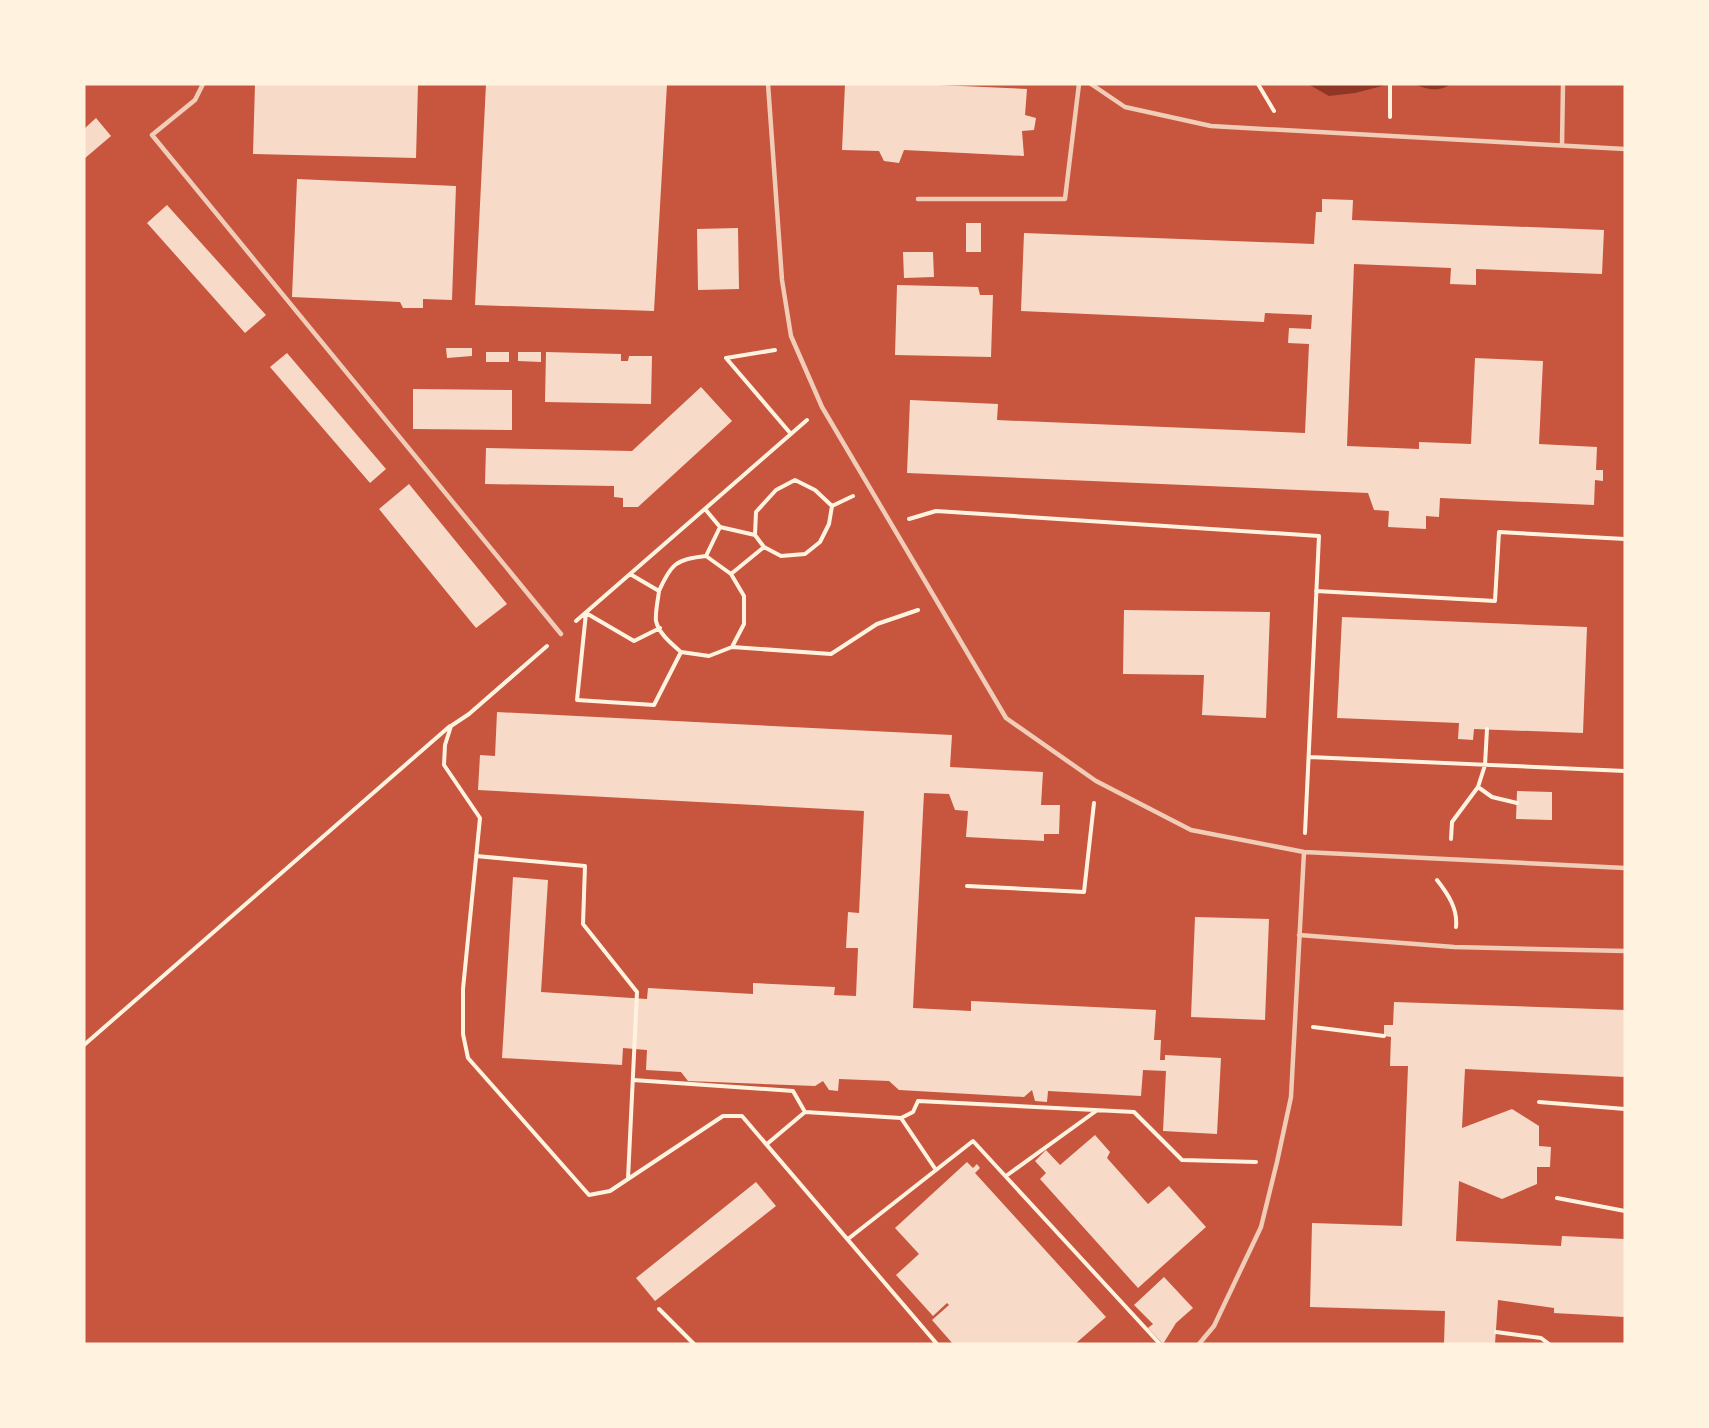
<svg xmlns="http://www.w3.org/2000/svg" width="1709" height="1428" viewBox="0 0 1709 1428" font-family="Poppins,sans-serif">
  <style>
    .water { fill: #8f3625 }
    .building { fill: #f7dbc8 }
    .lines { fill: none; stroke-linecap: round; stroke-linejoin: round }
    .path { stroke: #fff3e0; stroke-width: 4 }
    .service { stroke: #f1ccb7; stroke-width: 4.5 }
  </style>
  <rect width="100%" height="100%" fill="#c8553d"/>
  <!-- water -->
  <path class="water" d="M1308,84h82l-35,9 -26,3z
    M1413,84h38c-15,9 -22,5 -38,0z"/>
  <!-- building -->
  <path class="building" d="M255,84h163l-2,74 -163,-4z
    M486,84h181l-13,227 -179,-6z
    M845,84h71l111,5 -2,26 11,3 -2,12 -12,1 2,25 -120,-6 -5,13 -15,-2 -5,-10 -37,-1z
    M96,118l15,18 -27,23v-30z
    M297,179l159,7 -4,114 -29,-1v9h-20l-3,-6 -108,-5z
    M1322,199l31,1 -1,20 252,10 -2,44 -126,-5v16l-26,-1 1,-16 -97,-4 -7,182 72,3v-7l52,2 4,-86 68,3 -4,83 58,3 -1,23h7v11l-8,-1 -1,25 -154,-7 -1,19 -13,-1v13l-38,-2 1,-16 -15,-1 -6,-17 -461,-20 3,-73 88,4 -1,16 308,13 4,-89 -21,-1 1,-15 22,1 1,-14 -47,-2 -1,9 -243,-11 3,-78 290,11 2,-32h6z
    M167,205l99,110 -21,18 -98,-110z
    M966,223h15v29h-15z
    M738,228l1,61 -41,1 -1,-61z
    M903,252h30l1,25 -30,1z
    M897,285l81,2 2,8h13l-2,62 -96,-2z
    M446,348h26v8l-25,2z
    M486,352h23v10h-23z
    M518,352h23v10l-23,-1z
    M546,352l75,2v7h7l1,-5h23l-1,48 -106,-2z
    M287,353l99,116 -16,14 -100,-116z
    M701,387l31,34 -94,86h-15v-9l-9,-1v-11l-129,-2 1,-36 146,3z
    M413,389l99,1v40l-99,-1z
    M409,484l98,120 -31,24 -97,-119z
    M1124,610l146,2 -4,106 -64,-3 2,-40 -81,-1z
    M1342,617l245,10 -4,106 -109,-4 -1,11 -15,-1 1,-16 -122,-5z
    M497,712l455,23 -2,32 93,5 -2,33h19l-1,29h-15v7l-78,-4 2,-26 -13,-1 -6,-16 -25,-1 -11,215 58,3v-10l185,9 -2,30h7l-1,20h5v-5l56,3 -4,76 -54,-3 3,-60 -23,-1 -2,26 -93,-5 -1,11 -12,-1 -3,-11 -8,7 -125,-7 -10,-9 -50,-2 -1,12 -9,-1 -6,-9 -8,5 -127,-5 -7,-9 -35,-2 1,-20 -24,-2 -1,17 -120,-7 11,-181 35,3 -7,112 106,7 1,-11 105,6v-11l82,4 -1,8 22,1 2,-48h-12l2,-36 11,1 5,-102 -386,-21 2,-35 15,1z
    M1517,791l35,1v28l-36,-1z
    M1195,917l74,2 -4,101 -74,-3z
    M1394,1002l231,8v67l-160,-8 -3,59 50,-19 27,17v20l12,1 -1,20h-13v17l-35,15 -43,-18 -3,60 105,5 1,-10 63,3v78l-71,-4v-5l-56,-8 -3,44h-51l1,-33 -135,-4 2,-84 90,3 6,-160h-18l1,-29 -7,-1v-11h9z
    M1095,1135l15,17 -3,6 41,46 21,-18 37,41 -68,61 -98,-109 6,-6 -11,-12 11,-11 14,15z
    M967,1162l6,6 4,-4 3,4 -5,5 131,144 -31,27h-122l-21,-24 17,-15 -2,-2 -14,13 -37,-41 23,-21 -24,-26z
    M756,1182l20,24 -121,95 -19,-23z
    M1164,1277l29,31 -17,15 -13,21 -15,-16 5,-4 -19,-19z"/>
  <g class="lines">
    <!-- path -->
    <path class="path" d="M1258,84l16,27
      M1390,117v-33
      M726,358l65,76
      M726,358l49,-8
      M705,509l15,18 35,8 1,-23 20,-22 19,-10 20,10 17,16 21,-10
      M909,519l27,-8 383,25 -14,297
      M764,547l17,9 24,-2 15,-12 9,-18 3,-18
      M630,574l29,17c12,-27 17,-32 47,-35l14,-29
      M731,574l33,-27 -9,-12
      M659,591c-1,9 -4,22 -3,30 3,13 16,23 25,31l-27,53 -77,-5 9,-87 48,28 26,-13
      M1316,591l179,10 4,-69 126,7
      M576,621l231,-201
      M547,646l-78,68 -18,12 -6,19 -1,20 36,53 -17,171v45l5,24 121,137 21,-4 113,-75h19l195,228
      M732,647l99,7 46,-30 41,-14
      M681,652l28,4 23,-9 12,-23v-28l-13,-22 -25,-18
      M1309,757l316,14
      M1478,787l14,10 25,6
      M1451,839l1,-17 26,-35 7,-22 2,-36
      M476,856l109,10 -2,58 54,68 -9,187
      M1437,880c11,14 21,29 19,47
      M967,886l117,6 10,-89
      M1313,1027l71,9
      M84,1045l366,-319
      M633,1080l160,11 12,21 96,6 12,-6 5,-11 216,11 48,48 74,2
      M1539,1102l86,7
      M901,1118l35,52
      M767,1144l38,-32
      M1006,1176l90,-65
      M1557,1198l68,13
      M848,1239l125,-98 187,203
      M659,1309l35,35
      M1496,1332l45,6 8,6"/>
    <!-- service -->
    <path class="service" d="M203,84l-8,16 -43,35 409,499
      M768,84l14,196 9,56 31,71 184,311 90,63 95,49 113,22 321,16
      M1091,84l34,23 86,19 414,23
      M1562,145l1,-61
      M918,199h147l14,-115
      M1299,935l155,12 171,4
      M1199,1344l15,-18 47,-99 16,-65 14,-65 13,-245"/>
  </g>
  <!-- border -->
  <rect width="1709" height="1428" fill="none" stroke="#fff3e0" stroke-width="171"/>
</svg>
